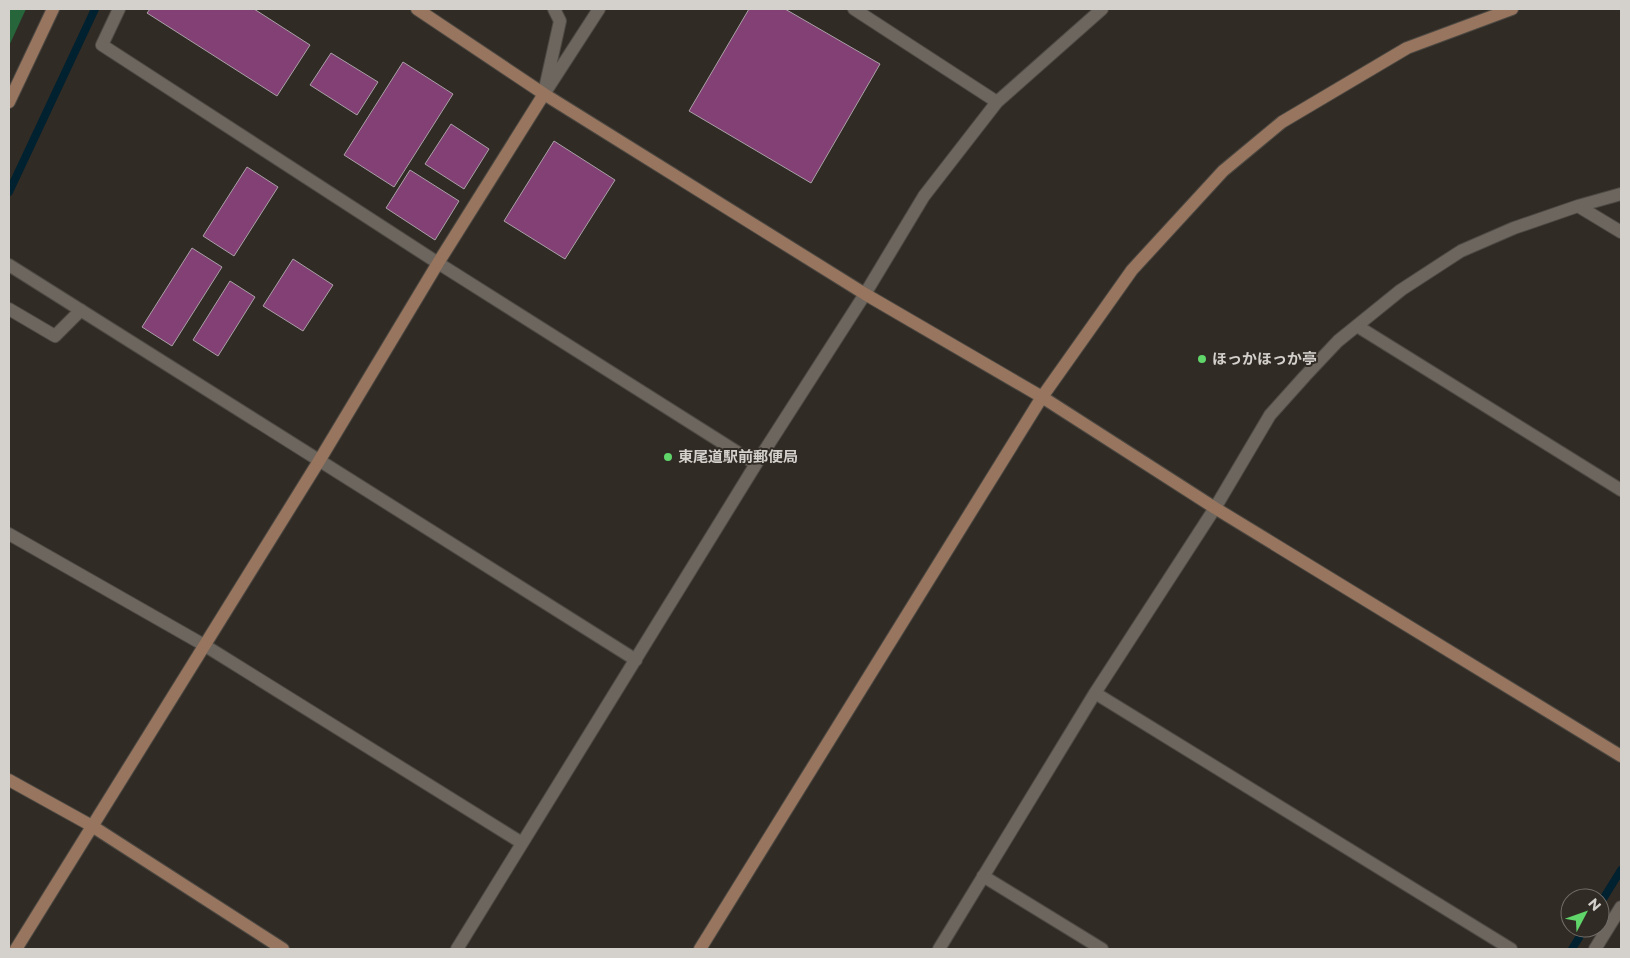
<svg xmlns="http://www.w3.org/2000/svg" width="1630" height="958" viewBox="0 0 1630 958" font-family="Montserrat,'Noto Sans JP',sans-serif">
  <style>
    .green { fill: #27653a }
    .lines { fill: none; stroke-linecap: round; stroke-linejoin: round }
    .stream { stroke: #00212f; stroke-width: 8 }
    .building { fill: #824075; stroke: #aaa1a7 }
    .lane-casing { stroke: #4d4943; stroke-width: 14 }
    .street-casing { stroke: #4d4943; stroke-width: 14 }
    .secondary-casing { stroke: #4d4943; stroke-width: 14 }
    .lane { stroke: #6d665f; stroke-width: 12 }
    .street { stroke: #6d665f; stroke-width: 12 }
    .secondary { stroke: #98755e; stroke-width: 12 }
    .poi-dot { fill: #60d56a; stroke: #312b25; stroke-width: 2 }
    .labels { text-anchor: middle; stroke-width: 4; stroke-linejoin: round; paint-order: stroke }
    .poi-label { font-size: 15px; font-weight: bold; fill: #d4d0cc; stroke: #312b25; text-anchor: start }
  </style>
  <rect width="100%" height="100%" fill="#312b25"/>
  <!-- green -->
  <path class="green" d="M9,9h17l-17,37z"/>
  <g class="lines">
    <!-- stream -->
    <path class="stream" d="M9,192l86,-183
      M1600,904l21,-34
      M1572,949l13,-21"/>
  </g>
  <!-- building -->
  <path class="building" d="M150,9h104l56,36 -33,51 -130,-83z
    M749,9h36l95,55 -69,119 -122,-72z
    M331,53l47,29 -21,33 -47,-30z
    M403,62l50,32 -59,93 -50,-32z
    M451,124l38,25 -25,40 -39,-25z
    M554,141l61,39 -50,79 -61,-38z
    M247,167l31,20 -44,69 -31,-20z
    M410,170l49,31 -24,39 -49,-32z
    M192,248l30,19 -50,79 -30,-19z
    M293,259l40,26 -30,46 -40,-25z
    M230,281l25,16 -37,59 -25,-16z"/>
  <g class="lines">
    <!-- lane casing -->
    <g class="lane-casing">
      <path id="lane" d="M546,84l14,-63 -6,-12
        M544,94l55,-85"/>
    </g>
    <!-- street casing -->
    <g class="street-casing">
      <path id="street" d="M119,9l-17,36 336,218 318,201
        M854,9l143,93
        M1578,206l43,26
        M9,265l627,395
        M9,309l46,27 26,-26
        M1357,326l264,164
        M9,534l195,111 318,198
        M1095,693l416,256
        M983,876l119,73
        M457,949l299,-485 109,-170 59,-98 73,-94 105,-93
        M939,949l156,-256 120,-185 55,-93 35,-39 33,-35 63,-51 60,-39 53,-23 64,-22 43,-12
        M1595,949l26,-42"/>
    </g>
    <!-- secondary casing -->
    <g class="secondary-casing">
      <path id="secondary" d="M417,9l127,85 321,200 177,103 173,111 406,248
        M9,102l44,-93
        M9,780l83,46 191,123
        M16,949l303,-488 119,-198 106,-169
        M700,949l342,-552 90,-127 91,-99 59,-49 125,-74 105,-39"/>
    </g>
    <!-- lane -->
    <use href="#lane" class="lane"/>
    <!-- street -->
    <use href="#street" class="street"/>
    <!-- secondary -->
    <use href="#secondary" class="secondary"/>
  </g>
  <!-- markers -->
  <g class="poi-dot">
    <circle cx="1202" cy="359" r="5"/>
    <circle cx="668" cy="457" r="5"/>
  </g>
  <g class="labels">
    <!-- poi labels -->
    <g class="poi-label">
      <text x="1212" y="364">ほっかほっか亭</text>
      <text x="678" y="462">東尾道駅前郵便局</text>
    </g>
  </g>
  <!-- border -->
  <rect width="1630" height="958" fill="none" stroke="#d4d0cc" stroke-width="20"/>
  <!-- north arrow -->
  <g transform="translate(1585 913) rotate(49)"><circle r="24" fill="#312b25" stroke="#726d68"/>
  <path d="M0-4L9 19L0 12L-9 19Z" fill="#60d56a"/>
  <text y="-8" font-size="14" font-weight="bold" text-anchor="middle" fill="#d4d0cc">N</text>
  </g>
</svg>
